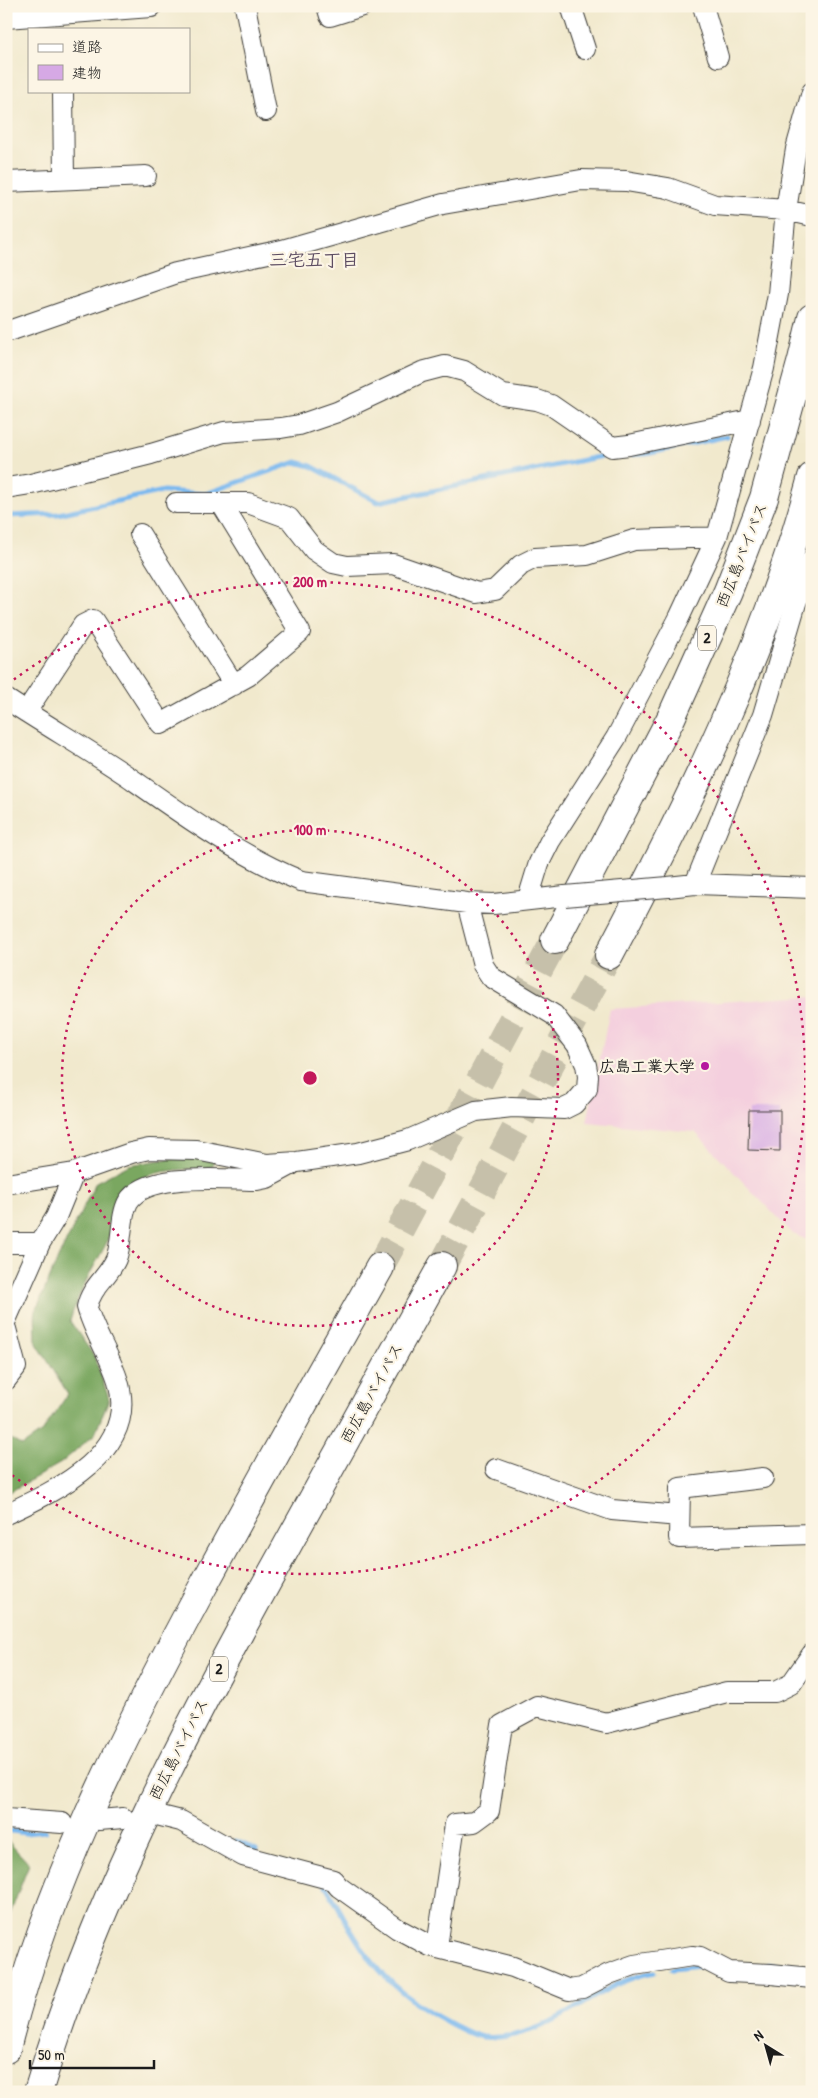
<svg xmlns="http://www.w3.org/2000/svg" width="818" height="2098" viewBox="0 0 818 2098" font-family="'Patrick Hand','Klee One',sans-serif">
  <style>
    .built { fill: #f4cfde }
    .forest { fill: #7aa760; stroke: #4b623e }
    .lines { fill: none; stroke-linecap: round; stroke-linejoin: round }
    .stream { stroke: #7bb9ef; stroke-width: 5 }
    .building { fill: #d6a9e5 }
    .highway-tunnel { stroke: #c6c0aa; stroke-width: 28; stroke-dasharray: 28 14; stroke-linecap: butt }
    .minor-casing { stroke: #3c3b37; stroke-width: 22 }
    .highway-casing { stroke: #3c3b37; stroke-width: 30 }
    .minor { stroke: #fff; stroke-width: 20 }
    .highway { stroke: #fff; stroke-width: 28 }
    .minor-bridge-casing { stroke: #3c3b37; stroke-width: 22; stroke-linecap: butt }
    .minor-bridge { stroke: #fff; stroke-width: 20 }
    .ring { fill: none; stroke: #c2185b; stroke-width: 2.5; stroke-dasharray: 2.5 5 }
    .poi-dot { fill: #b5179e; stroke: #fcf5e5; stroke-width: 2 }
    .labels { text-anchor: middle; stroke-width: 4.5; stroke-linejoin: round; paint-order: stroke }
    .shield { fill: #fcf5e5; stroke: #5f5d58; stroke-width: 1 }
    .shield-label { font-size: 15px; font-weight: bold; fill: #1c1c1c }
    .street-label { font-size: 16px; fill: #1c1c1c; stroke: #fcf5e5 }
    .poi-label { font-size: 16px; font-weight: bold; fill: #1c1c1c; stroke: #fcf5e5; text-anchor: end }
    .neighbourhood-label { font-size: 18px; font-weight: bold; fill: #5d4d62; stroke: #fcf5e5 }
    .centre { fill: #c2185b; stroke: #fcf5e5; stroke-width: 2.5 }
    .ring-label { font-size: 15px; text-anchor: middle; font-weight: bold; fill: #c2185b; stroke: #fcf5e5; stroke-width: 4.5; stroke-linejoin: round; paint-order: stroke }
  </style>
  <rect width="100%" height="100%" fill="#fcf5e5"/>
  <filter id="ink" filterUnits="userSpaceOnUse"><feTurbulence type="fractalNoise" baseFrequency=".02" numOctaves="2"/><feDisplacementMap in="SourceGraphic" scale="10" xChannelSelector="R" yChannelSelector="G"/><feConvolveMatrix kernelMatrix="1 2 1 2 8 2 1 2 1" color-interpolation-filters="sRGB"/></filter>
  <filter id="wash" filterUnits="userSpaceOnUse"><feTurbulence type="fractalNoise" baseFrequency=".0096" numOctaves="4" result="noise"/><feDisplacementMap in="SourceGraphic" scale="20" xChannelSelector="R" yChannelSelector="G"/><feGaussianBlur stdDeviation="1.12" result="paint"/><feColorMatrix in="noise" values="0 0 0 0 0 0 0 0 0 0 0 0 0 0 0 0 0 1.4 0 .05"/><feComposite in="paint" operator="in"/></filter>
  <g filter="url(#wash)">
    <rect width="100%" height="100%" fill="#f1e9cd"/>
    <!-- built -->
    <path class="built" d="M812,996v246l-19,-8 -98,-102 -108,-10 23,-113z"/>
    <!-- forest -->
    <path class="forest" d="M193,1155l22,5 -3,7c-33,4 -83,0 -97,37 -4,12 -3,26 -8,38 -14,28 -28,47 -37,79l24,35 15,43 -14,35 -34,29 -55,31v-58l16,10 20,-14 26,-38 -32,-52 -1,-30 25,-58 36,-72 33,-17z
      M6,1839l23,25 -23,61z"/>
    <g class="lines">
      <!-- stream -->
      <path class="stream" d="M626,455l20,-1 81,-18
        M6,516l52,-2 106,-23 41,3 91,-32 15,4 67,36 225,-46 12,-1
        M6,1830l19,3 20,-2
        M236,1841l20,9
        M326,1886c10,16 18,33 28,49 23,40 56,68 97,89 10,5 20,11 31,13 20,2 41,-3 60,-11 41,-18 64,-44 112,-54
        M769,1964l39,4
        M672,1969l29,-3"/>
    </g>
    <g id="blocks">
      <!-- building -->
      <path class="building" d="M749,1110h31v41l-32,-1z"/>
    </g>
  </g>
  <g filter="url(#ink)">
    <use href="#blocks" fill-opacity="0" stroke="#3c3b37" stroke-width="1"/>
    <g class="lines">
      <!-- highway-tunnel -->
      <path class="highway-tunnel" d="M442,1266l167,-311
        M380,1267l175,-327"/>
      <!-- minor casing -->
      <g class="minor-casing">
        <path id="minor" d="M245,6l21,105
          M327,6l3,10 32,-10
          M571,6l14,43
          M703,6l15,51
          M6,18l145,-11
          M63,91l1,88
          M6,182l140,-6
          M6,332l170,-59 106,-23 161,-46 138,-24 45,1 42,7 47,17 71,5 26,6
          M6,488l25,-4 120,-30 73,-22 57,-4 18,-3 38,-13 85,-40 23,-6 19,5 39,24 34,5 14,5 61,42 17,-2 121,-25
          M176,503h72l41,15 25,32 19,13 14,3 46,-2 84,29 18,-3 26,-25 14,-7 52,-3 47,-15 83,-3
          M140,534l94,151
          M6,699c41,27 83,51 123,78 54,38 111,79 172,104l166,22 27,1 71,-8
          M26,712l57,-87 10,-5 68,104 87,-48 52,-44 -79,-129
          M695,884l68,-169 33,-112 16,-44
          M668,887l27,-3 117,4
          M528,899l11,-36 11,-22 66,-103 63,-120 38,-81 47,-169 14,-74 8,-84 10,-61 16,-57
          M6,1184l68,-11 57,-20 18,-4 47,1 71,14 30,-2 61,-9 50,-13 68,-29 36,-4 52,2 10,-5 13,-15 1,-13 -2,-11 -9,-20 -23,-30 -63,-38 -8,-12 -16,-62
          M6,1243h34
          M6,1320l34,-77 16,-26 18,-44
          M6,1329l10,38 -10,13
          M496,1469l116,41 67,6
          M763,1478l-83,10 -1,50 133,-4
          M6,1514c52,-24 133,-62 112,-133 -8,-26 -24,-48 -31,-74 4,-20 21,-30 29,-48 7,-18 4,-42 12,-57 18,-31 98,-22 129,-22l10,-2 24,-13
          M157,1815l24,6 62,35 90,24 6,7 59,42 32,17 83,21 56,23 13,-2 27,-14 25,-9 58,-9 8,1 29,15 42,2 41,4
          M6,1819l56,4
          M99,1820l24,-2
          M437,1947l18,-123 19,-2 15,-11 13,-86 35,-19 69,17 121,-31h48l16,-8 21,-30"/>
      </g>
      <!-- highway casing -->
      <g class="highway-casing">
        <path id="highway" d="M555,940l116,-222 57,-127 36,-93 38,-138 10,-42
          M609,955c81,-153 158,-309 203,-478
          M6,2049c39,-159 117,-314 194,-457 59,-109 119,-217 180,-325
          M38,2092c51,-173 132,-332 218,-490 61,-112 124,-224 186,-336"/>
      </g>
      <!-- minor -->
      <use href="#minor" class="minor"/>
      <!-- highway -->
      <use href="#highway" class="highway"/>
      <!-- minor-bridge casing -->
      <g class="minor-bridge-casing">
        <path id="minor-bridge" d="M565,896l103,-9"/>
      </g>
      <!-- minor-bridge -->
      <use href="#minor-bridge" class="minor-bridge"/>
    </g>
  </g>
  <!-- distance rings -->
  <g class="ring">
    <circle cx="310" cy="1078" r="248"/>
    <path d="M8 684A496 496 0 1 1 8 1472"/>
  </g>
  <!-- markers -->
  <circle class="poi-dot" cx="705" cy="1066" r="5"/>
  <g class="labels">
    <!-- shield labels -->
    <g class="shield">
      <rect x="698" y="625.5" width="18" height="25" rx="4"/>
      <rect x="210" y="1656.5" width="18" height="25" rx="4"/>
    </g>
    <g class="shield-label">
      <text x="707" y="643">2</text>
      <text x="219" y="1674">2</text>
    </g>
    <!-- street labels -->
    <g class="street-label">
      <text transform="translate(741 555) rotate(-68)" y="6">西広島バイパス</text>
      <text transform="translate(371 1393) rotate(-61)" y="6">西広島バイパス</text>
      <text transform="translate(178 1749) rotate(-63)" y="6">西広島バイパス</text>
    </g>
    <!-- poi labels -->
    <g class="poi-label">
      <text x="695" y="1072">広島工業大学</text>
    </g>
    <!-- neighbourhood labels -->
    <g class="neighbourhood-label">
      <text x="314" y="266">三宅五丁目</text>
    </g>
  </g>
  <circle cx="310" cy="1078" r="8" class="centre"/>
  <g class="ring-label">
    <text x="310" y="587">200 m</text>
    <text x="310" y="835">100 m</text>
  </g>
  <!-- margin -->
  <rect width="818" height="2098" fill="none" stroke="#fcf5e5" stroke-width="25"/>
  <!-- legend -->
  <rect x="28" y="28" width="162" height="65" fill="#fcf5e5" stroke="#a29e95"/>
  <rect x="38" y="44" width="25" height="8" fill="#ffffff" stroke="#a29e95"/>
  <text x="72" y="52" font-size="15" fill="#1c1c1c">道路</text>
  <rect x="38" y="65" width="25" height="15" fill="#d6a9e5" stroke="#a29e95"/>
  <text x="72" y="78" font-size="15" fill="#1c1c1c">建物</text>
  <!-- north arrow -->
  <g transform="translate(766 2046) rotate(323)" stroke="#fcf5e5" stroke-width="4" paint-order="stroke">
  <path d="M0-4L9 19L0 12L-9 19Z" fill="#1c1c1c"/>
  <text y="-8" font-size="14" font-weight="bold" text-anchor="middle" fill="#1c1c1c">N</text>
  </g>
  <!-- scale -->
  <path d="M30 2060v8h124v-8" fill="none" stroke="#1c1c1c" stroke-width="2.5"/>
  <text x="38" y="2060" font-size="15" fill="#1c1c1c" stroke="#fcf5e5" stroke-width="4" paint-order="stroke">50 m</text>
</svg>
